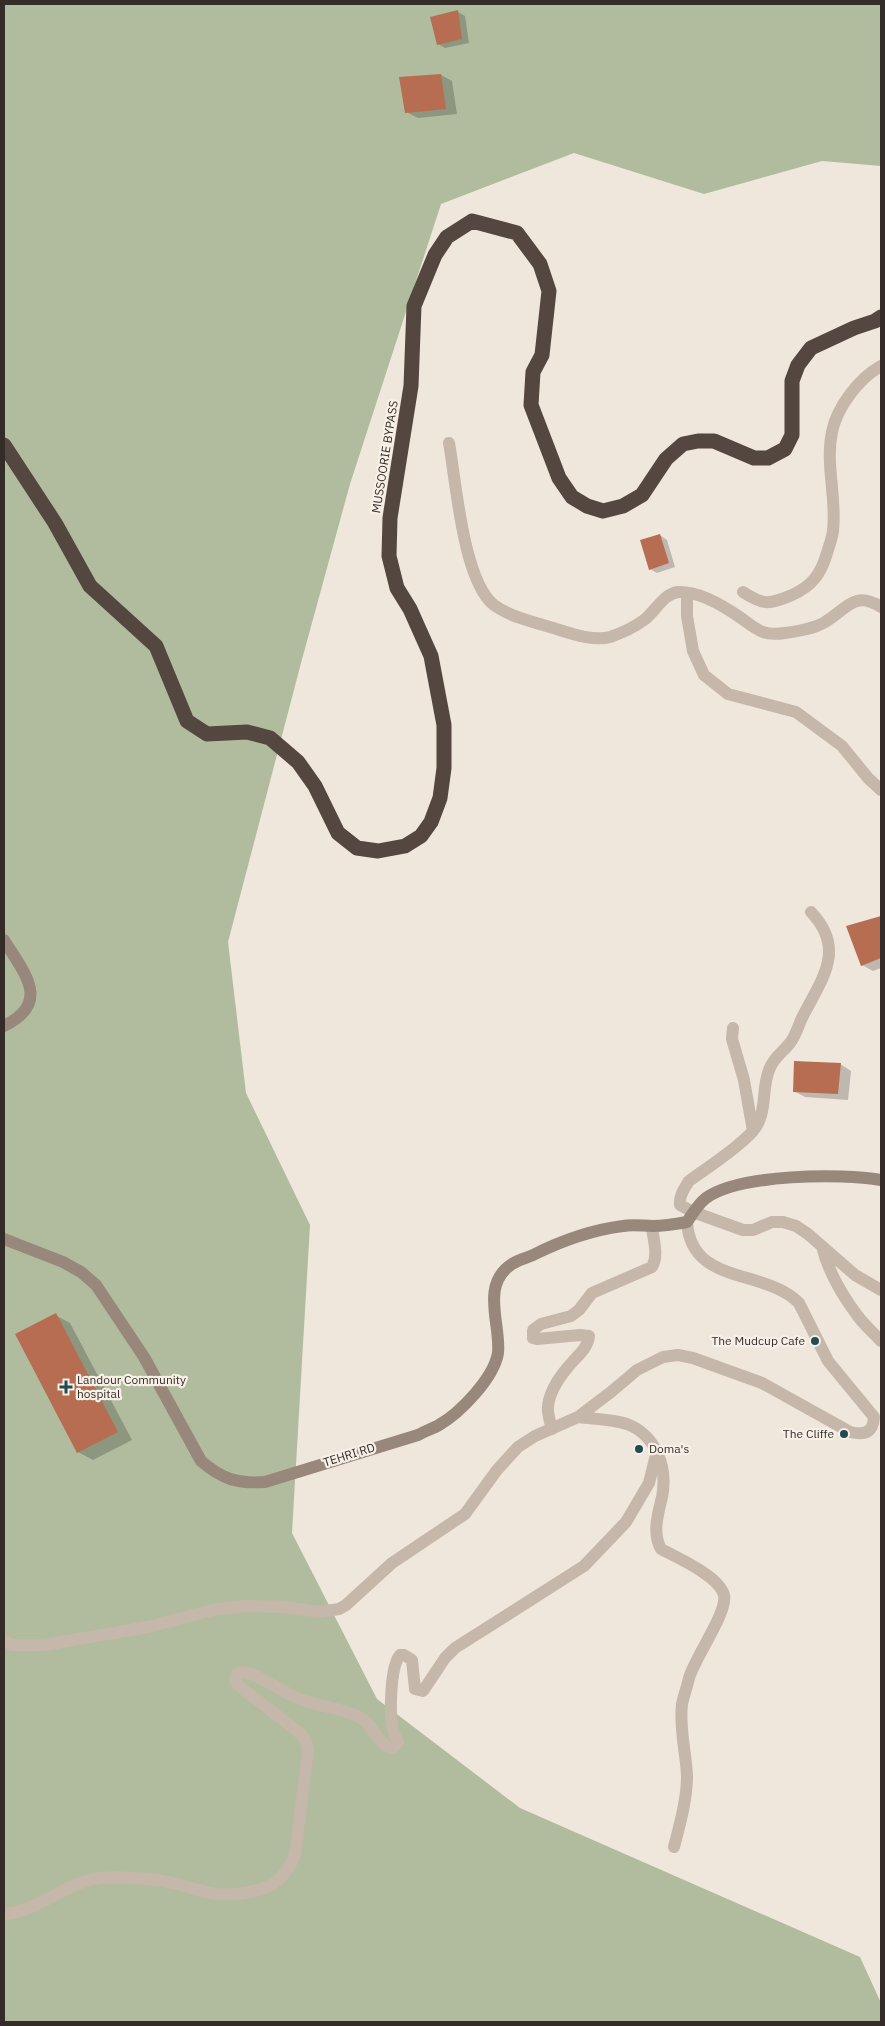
<svg xmlns="http://www.w3.org/2000/svg" width="885" height="2026" viewBox="0 0 885 2026" font-family="'IBM Plex Sans',sans-serif">
  <style>
    .green { fill: #b1bc9e }
    .shadow { fill: #0003 }
    .building { fill: #b76d51 }
    .lines { fill: none; stroke-linecap: round; stroke-linejoin: round }
    .street { stroke: #c5b7a9; stroke-width: 12 }
    .secondary { stroke: #98877b; stroke-width: 12 }
    .highway { stroke: #534740; stroke-width: 15 }
    .poi-dot { fill: #234b50; stroke: #f7f0e7; stroke-width: 2 }
    .labels { text-anchor: middle; stroke-width: 4.5; stroke-linejoin: round; paint-order: stroke }
    .street-label { font-size: 12px; fill: #332c28; stroke: #f7f0e7 }
    .poi-label { font-size: 12px; fill: #332c28; stroke: #f7f0e7; text-anchor: end }
  </style>
  <rect width="100%" height="100%" fill="#efe6dc"/>
  <!-- green -->
  <path class="green" d="M4,4h877v162l-59,-5 -118,33 -130,-41 -133,51 -91,280 -49,179 -73,279 18,151 64,132 -18,308 85,166 143,109 340,149 21,46v19h-877z"/>
  <!-- shadow -->
  <path class="shadow" d="M458,12l7,4 4,27 -24,5 -7,-4z
    M441,75l11,6 5,33 -39,4 -12,-6z
    M660,535l7,5 8,27 -18,6 -7,-4z
    M881,917v51l-8,3 -11,-6 -14,-38z
    M840,1064l11,7 -3,29 -43,-3 -11,-6z
    M55,1315l15,8 62,117 -39,20 -15,-8z"/>
  <!-- building -->
  <path class="building" d="M458,10l4,29 -25,6 -7,-28z
    M441,74l5,35 -41,4 -6,-36z
    M660,534l9,29 -20,7 -9,-30z
    M881,916v42l-20,8 -15,-40z
    M794,1061l47,2 -3,31 -45,-2z
    M56,1313l62,119 -41,21 -62,-119z"/>
  <g class="lines">
    <!-- street -->
    <path class="street" d="M449,443c7,38 14,138 45,162 15,11 38,17 56,22 17,5 42,15 60,10 12,-4 23,-9 34,-17 11,-8 19,-26 34,-28 22,-1 46,14 63,26 7,5 14,11 22,14 7,3 15,2 22,1 13,-2 29,-4 40,-11 22,-13 29,-32 56,-15
      M743,592c20,13 26,13 49,3 20,-9 29,-21 35,-42 2,-7 5,-14 6,-22 4,-33 -8,-67 -1,-99 5,-25 27,-54 49,-66
      M687,593v23l6,35 11,24 24,19 68,18 46,34 26,32 13,12
      M811,912c34,36 13,64 -6,100 -6,10 -8,22 -15,31 -7,9 -17,15 -21,27 -8,20 -1,45 -17,62 -14,16 -45,36 -63,49 -5,8 -10,15 -9,24l13,7 50,18h10l19,-8h11l13,4 12,8 47,41 26,15
      M733,1028l-1,11 12,41 9,51
      M822,1246c6,25 20,49 35,69 7,10 17,18 24,26
      M578,1417c16,2 34,2 49,7 29,11 41,44 35,73 -4,17 -10,36 -1,52 17,9 58,27 63,46 4,17 -29,62 -35,83 -2,9 -5,17 -7,26 -3,24 4,48 5,72 0,23 -7,48 -13,71
      M552,1429c-2,-7 -5,-16 -4,-23 2,-18 15,-34 27,-47 6,-6 13,-13 14,-23l-9,-1 -43,4 -4,-1v-8l8,-6 30,-8 8,-6 13,-17 60,-26c7,-12 1,-27 0,-41
      M4,1641l9,4h31l104,-18 68,-18 30,-3 38,1 36,5 19,-3 7,-4 46,-42 73,-49 32,-44 21,-23 17,-11 43,-19 33,-25 26,-22 26,-13 15,-2 15,3 69,25 88,49c14,3 23,2 24,-15l-46,-56 -29,-58c-34,-35 -108,-17 -112,-81
      M4,1914c34,-2 61,-32 96,-36 17,-2 39,0 57,2 20,2 39,11 59,14 17,2 49,-2 62,-14 8,-7 13,-15 17,-25l13,-104 -2,-10 -5,-7 -62,-48 -4,-5c0,-11 7,-10 16,-7 18,7 33,19 51,26 20,7 41,8 59,18 13,7 17,29 32,30l5,-6c-3,-5 -5,-10 -6,-16 -2,-15 -2,-59 8,-71h4l8,5 3,29 8,2 22,-33 10,-10 129,-82 42,-44 23,-39 8,-32"/>
    <!-- secondary -->
    <path class="secondary" d="M4,940c20,33 48,62 0,86
      M4,1239l59,23 18,10 15,13 48,72 57,104c21,18 36,23 64,21l153,-47c7,-4 14,-6 21,-10 21,-12 55,-47 59,-72 3,-29 -18,-68 14,-89 6,-4 14,-6 21,-9 28,-14 58,-25 90,-29 10,-2 20,0 30,0 12,0 23,-2 34,-4 6,-9 11,-18 19,-24 34,-24 135,-25 175,-18"/>
    <!-- highway -->
    <path class="highway" d="M4,445l51,78 35,63 66,60 31,75 20,13 40,-2 23,6 28,24 17,24 23,47 19,15 21,3 27,-5 16,-10 10,-14 9,-24 4,-30v-43l-13,-69 -21,-47 -13,-21 -8,-32 1,-38 21,-132 3,-80 21,-51 12,-18 25,-16 45,12 23,31 9,27 -7,64 -9,17 -2,33 28,73 13,19 15,9 16,5 20,-5 19,-11 24,-36 17,-15 15,-3h16l40,17h14l17,-9 7,-14v-54l6,-16 13,-17 43,-20 21,-7 6,-4"/>
  </g>
  <!-- markers -->
  <g class="poi-dot">
    <circle cx="815" cy="1341" r="5"/>
    <path d="M63.5 1379.5h5v5h5v5h-5v5h-5v-5h-5v-5h5z"/>
    <circle cx="844" cy="1434" r="5"/>
    <circle cx="639" cy="1449" r="5"/>
  </g>
  <g class="labels">
    <!-- street labels -->
    <g class="street-label">
      <text transform="translate(385 457) rotate(-81)" y="4">MUSSOORIE BYPASS</text>
      <text transform="translate(349 1455) rotate(-17)" y="4">TEHRI RD</text>
    </g>
    <!-- poi labels -->
    <g class="poi-label">
      <text x="805" y="1345">The Mudcup Cafe</text>
      <text x="77" y="1384" text-anchor="start">Landour Community<tspan x="77" dy="14">hospital</tspan></text>
      <text x="834" y="1438">The Cliffe</text>
      <text x="649" y="1453" text-anchor="start">Doma's</text>
    </g>
  </g>
  <!-- border -->
  <rect width="885" height="2026" fill="none" stroke="#332c28" stroke-width="10"/>
</svg>
